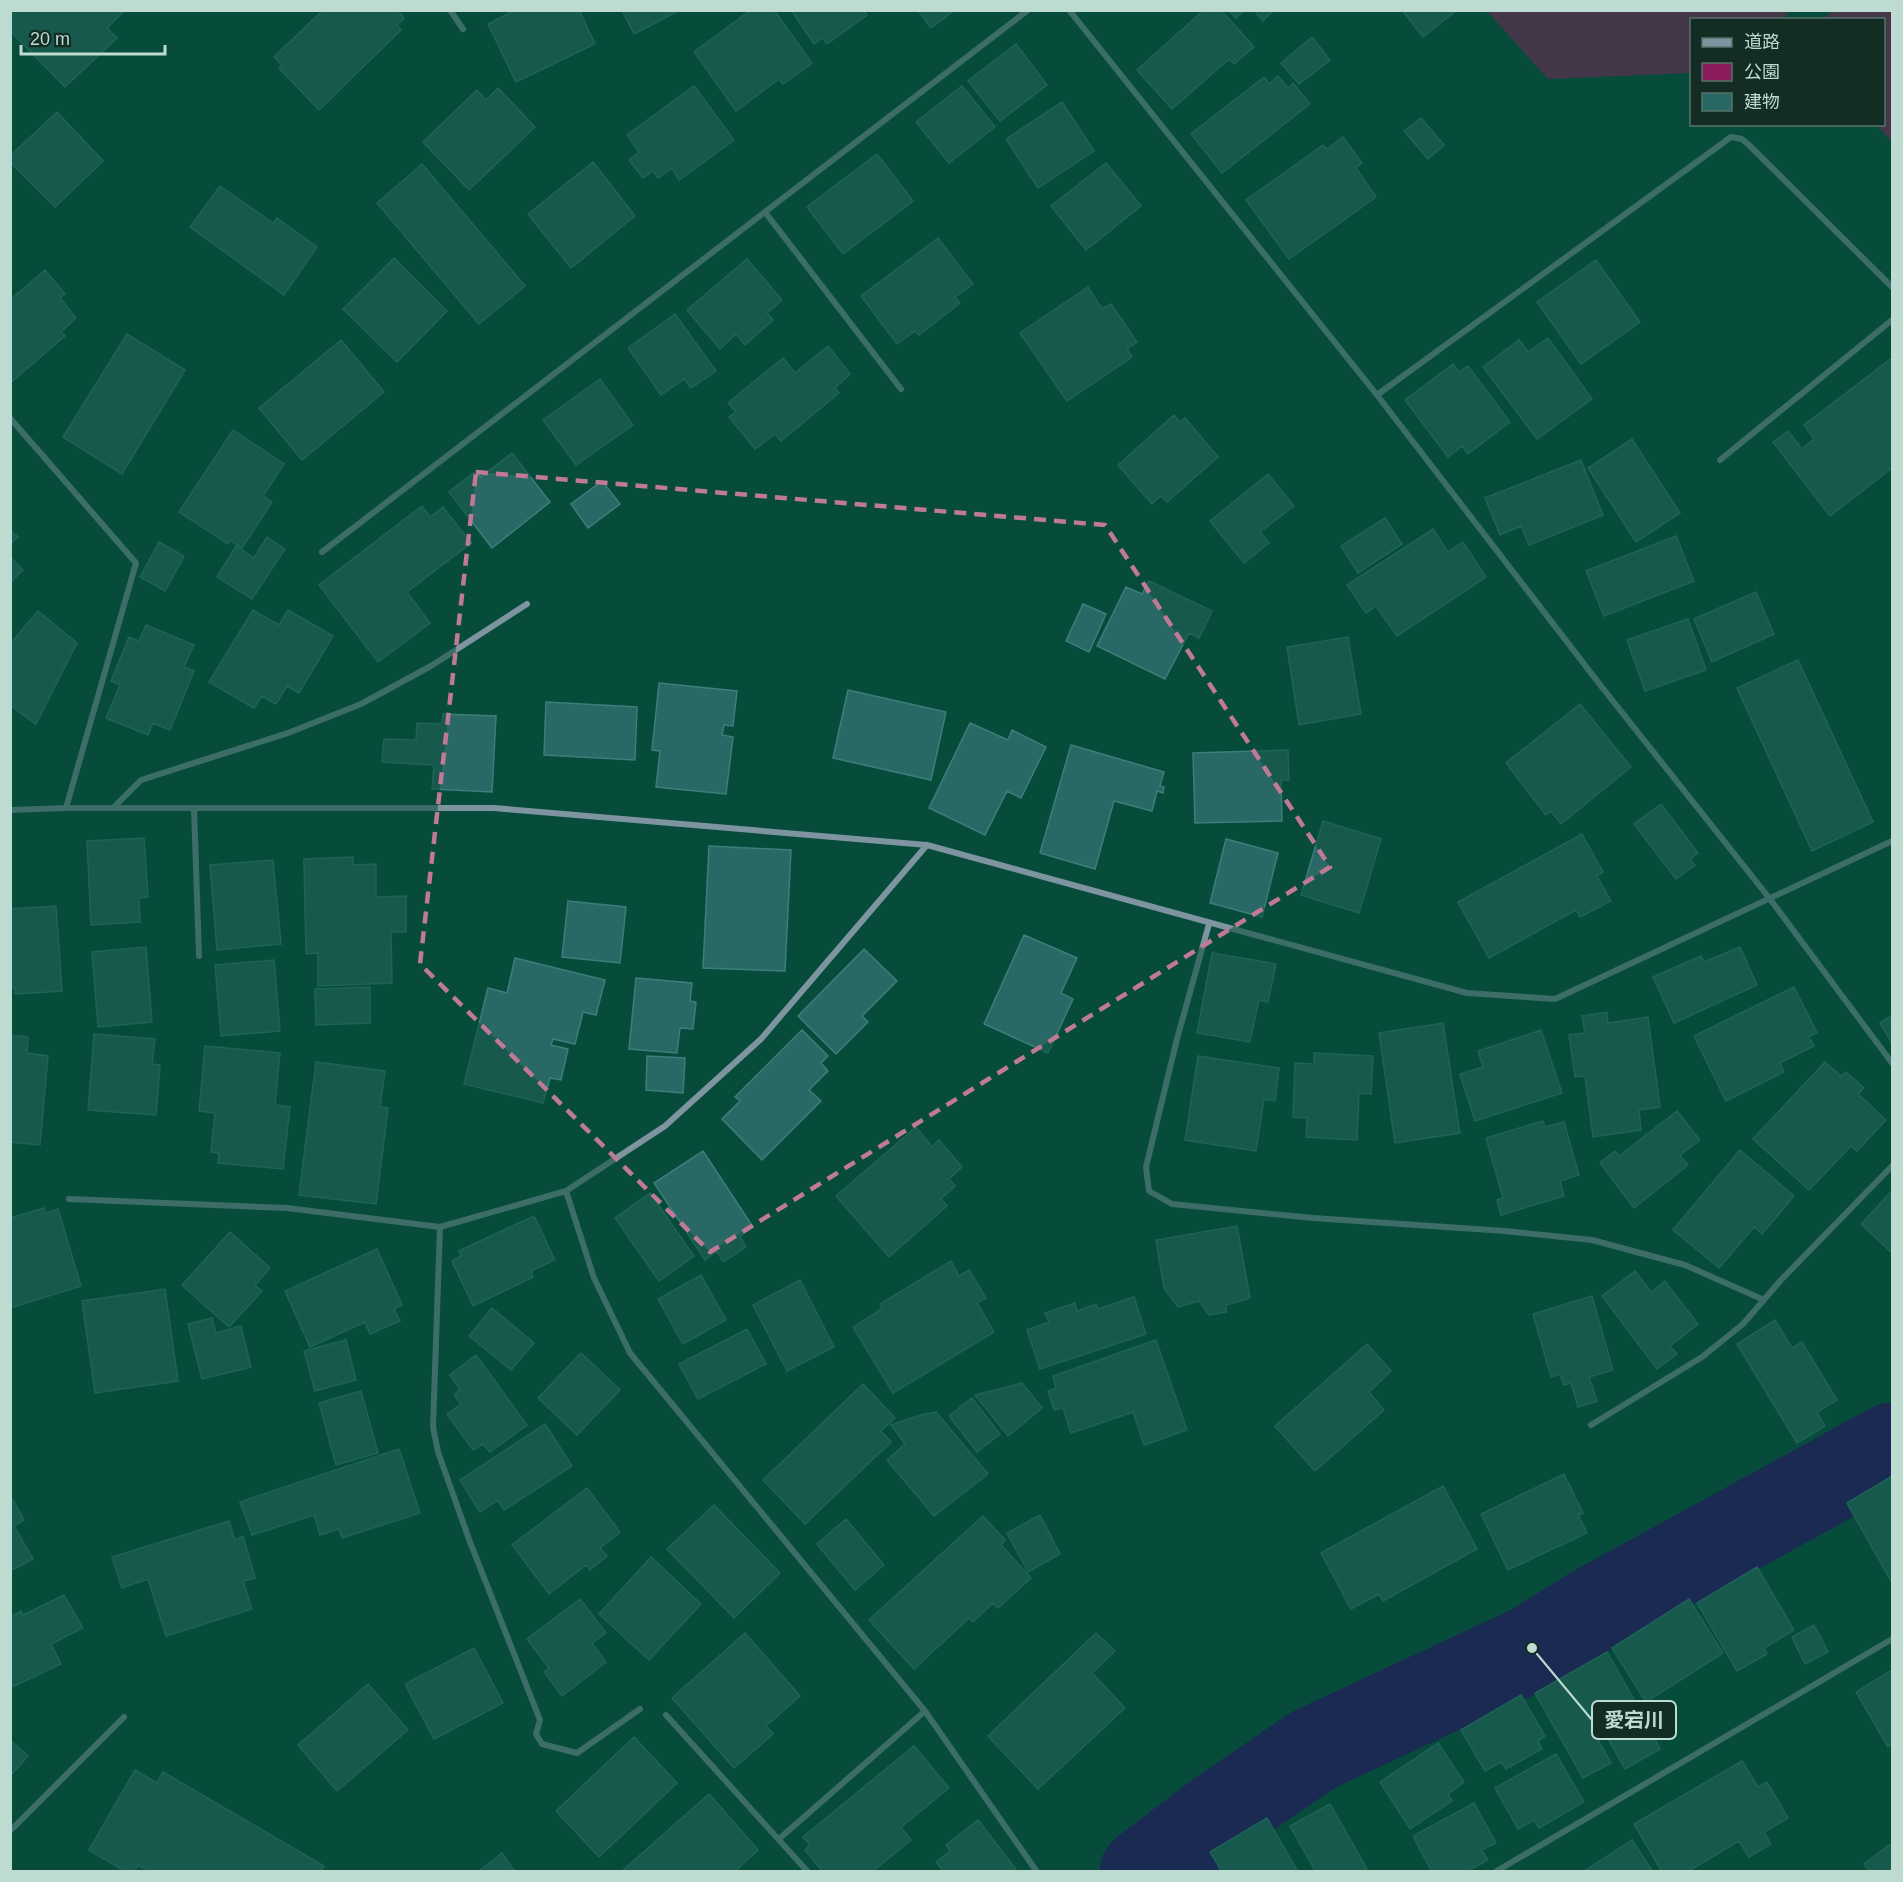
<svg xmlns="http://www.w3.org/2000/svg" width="1903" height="1882" viewBox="0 0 1903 1882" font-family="Arial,'Noto Sans JP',sans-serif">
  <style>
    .green { fill: #8c1d5c }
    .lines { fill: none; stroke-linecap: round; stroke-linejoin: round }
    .river { stroke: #310271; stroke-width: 87 }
    .building { fill: #2a6865; stroke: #3b7f7c; stroke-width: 1.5 }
    .street { stroke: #7e94a0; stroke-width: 6 }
    .marked { fill: none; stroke: #c07a96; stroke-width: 4.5; stroke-dasharray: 12 8; stroke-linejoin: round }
    .leader { fill: none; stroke: #bddbd0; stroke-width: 2 }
    .callout-dot { fill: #bddbd0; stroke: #132c24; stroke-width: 2 }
    .callout { fill: #132c24; stroke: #bddbd0; stroke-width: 2 }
    .callout-label { font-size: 20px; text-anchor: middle; font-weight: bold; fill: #bddbd0 }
  </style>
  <rect width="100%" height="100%" fill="#074c3b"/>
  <!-- green -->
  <path class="green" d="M1487,11h304l-9,8 -90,1 -1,53 -143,6z
    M1832,11h60v130l-16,-16 8,-1v-104l-61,-1z"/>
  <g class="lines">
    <!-- river -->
    <path class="river" d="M1143,1872l75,-57 95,-65 219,-102 59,-37 301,-165"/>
  </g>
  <!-- building -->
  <path class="building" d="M10,10h115l-18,18 10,10 -52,49 -55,-56z
    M323,10h74l7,8 -7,7 4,5 -82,80 -40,-42 3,-3 -8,-8z
    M515,10h64l16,34 -79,38 -28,-58z
    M622,10h58l-46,24z
    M751,10h23l38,53 -29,21 -4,-5 -43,32 -42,-59z
    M791,10h72l4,5 -40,29 -4,-6 -9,6z
    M918,10h37l-24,18z
    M1204,10h17l33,37 -20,17 -5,-5 -57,50 -35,-39z
    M1228,10h16l-8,8z
    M1254,10h20l-11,11z
    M1402,10h55l-34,27z
    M1312,37l18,23 -31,24 -18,-21z
    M1016,44l31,41 -47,36 -32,-40z
    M1278,76l10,12 5,-5 17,21 -88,69 -31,-39 73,-57 5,7z
    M694,86l40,54 -55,40 -7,-12 -14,10 -5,-7 -10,7 -14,-18 10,-8 -12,-17z
    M962,86l33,41 -46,36 -33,-41z
    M498,88l37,39 -66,63 -46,-48 54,-52 9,10z
    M1062,102l32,49 -56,37 -32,-49z
    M57,112l46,49 -48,46 -45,-45v-6z
    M1421,118l23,27 -16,14 -24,-28z
    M1343,137l19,26 -6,5 20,29 -87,62 -43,-59 77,-55 4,4z
    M877,154l36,47 -70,53 -36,-47z
    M593,162l42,54 -64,52 -43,-54z
    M1106,163l35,43 -55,44 -35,-44z
    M422,164l103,122 -46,38 -102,-121z
    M220,186l53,37 4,-5 40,29 -33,48 -94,-68z
    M938,238l35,46 -18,13 5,6 -41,32 -4,-4 -18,13 -36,-48z
    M394,258l53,53 -50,51 -54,-53z
    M747,259l35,41 -15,13 6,7 -28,25 -9,-11 -16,15 -33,-39z
    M1596,260l44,62 -59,42 -44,-62z
    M45,270l20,24 -5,4 16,20 -15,14 4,4 -55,47v-83z
    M1088,287l14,22 9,-5 26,38 -10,7 5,8 -65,44 -47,-68z
    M675,314l41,57 -25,17 -7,-9 -23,16 -33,-47z
    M127,334l58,36 -63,104 -59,-37z
    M1548,338l44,61 -55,40 -54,-72 36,-27 9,12z
    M341,340l43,52 -82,68 -43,-52z
    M828,346l22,28 -15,14 4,5 -58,48 -6,-7 -20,15 -26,-32 7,-5 -8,-9 55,-45 12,15z
    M1892,358v110l-62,48 -57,-74 15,-11 14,18 12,-10 -10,-14z
    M1453,364l6,8 9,-6 42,56 -42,32 -6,-8 -14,11 -43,-57z
    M600,379l33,46 -57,40 -33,-45z
    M1174,415l6,7 5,-4 33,39 -51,45 -6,-6 -9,8 -34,-39z
    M233,430l51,34 -21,32 9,6 -30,46 -12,-8 -2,4 -49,-32z
    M1632,439l48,74 -44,29 -48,-74z
    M512,453l38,49 -58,46 -43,-56 27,-21 5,6z
    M1581,460l22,55 -74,30 -8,-19 -21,9 -15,-37z
    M1268,474l26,32 -34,26 9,11 -25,20 -34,-42z
    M602,481l18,23 -32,24 -17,-24z
    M422,506l8,11 13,-10 28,36 -64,49 23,31 -52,39 -59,-77z
    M1385,518l17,26 -44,29 -17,-27z
    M1433,529l15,23 15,-10 23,35 -89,59 -21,-30 -10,7 -19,-28z
    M10,530l8,7 -8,7z
    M1676,536l18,45 -90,35 -18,-45z
    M267,537l18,12 -33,50 -35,-22 19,-31 18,12z
    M159,542l25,14 -19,35 -25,-14z
    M10,557l13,13 -13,13z
    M1149,581l63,30 -13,27 -10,-5 -24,46 -68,-33 29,-59 16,7z
    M1756,592l18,42 -62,28 -18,-43z
    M1083,604l23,10 -17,38 -23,-11z
    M253,610l26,15 9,-15 45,26 -34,57 -12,-7 -11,18 -14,-8 -8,12 -45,-26z
    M38,611l39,32 -41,81 -26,-19v-61z
    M1688,619l18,51 -61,21 -18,-51z
    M146,625l48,20 -10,22 10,4 -24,59 -17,-7 -5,12 -42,-17 14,-33 -9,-4 18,-44 10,4z
    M1348,637l13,77 -62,11 -12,-78z
    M1798,660l75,162 -61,29 -75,-163z
    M659,683l78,8 -4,35 -9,-1 -2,10 11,2 -7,57 -70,-7 4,-36 -8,-1z
    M848,690l98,22 -15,68 -98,-22z
    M546,702l91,5 -2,53 -91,-5z
    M1580,704l51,63 -70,57 -10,-13 -5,4 -40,-52z
    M443,714l53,2 -4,76 -60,-3 2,-24 -52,-3 2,-23 32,1 1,-17 25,1z
    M970,723l38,17 4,-10 34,17 -25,51 -14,-7 -22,44 -56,-27z
    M1071,745l93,27 -4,14 4,1 -1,6 -6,-2 -5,20 -38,-10 -19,68 -55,-16z
    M1288,750l1,30h-8l1,41 -87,2 -2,-70z
    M1661,804l37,49 -8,6 5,6 -19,14 -42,-55z
    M1323,821l58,18 -22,74 -58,-18z
    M1582,834l21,38 -6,4 14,25 -31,16 -4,-7 -87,48 -31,-56z
    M144,838l4,59 -9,1 1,24 -49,3 -4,-84z
    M1226,839l52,14 -16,64 -52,-14z
    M709,846l82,4 -6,121 -82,-3z
    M353,857v8l23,-1v33l30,-1v36h-15l1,51 -74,3v-33l-12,1 -2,-95z
    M273,860l8,84 -64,6 -7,-85z
    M568,901l58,6 -6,56 -58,-6z
    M56,906l6,85 -47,3v-6h-5v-79z
    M1024,935l53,23 -16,35 12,6 -25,54 -64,-29z
    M146,947l6,75 -54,5 -6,-75z
    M1740,947l17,38 -83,38 -21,-46 48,-21 3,6z
    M864,949l33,32 -35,35 6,6 -32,32 -38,-38z
    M1212,953l64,11 -8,38 -9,-2 -9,42 -53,-9z
    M515,958l90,22 -9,35 -13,-3 -8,32 -22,-5 -2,6 17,4 -7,31 -11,-2 -7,25 -79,-19 24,-96 19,5z
    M274,960l6,71 -59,5 -6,-71z
    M636,978l56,5 -2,18 6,1 -3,27 -13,-1 -3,25 -48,-4z
    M370,987v36l-54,2 -1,-36z
    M1794,987l23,46 -8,3 5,10 -34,17 4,9 -58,29 -32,-65z
    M1607,1012l1,11 40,-6 12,90 -21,3 2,20 -48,7 -8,-61 -10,1 -6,-42 16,-2 -3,-17z
    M1892,1015v28l-12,-20z
    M1443,1023l17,110 -65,10 -16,-110z
    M802,1030l26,26 -7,7 7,8 -19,19 12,11 -59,59 -40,-41 18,-18 -5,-4z
    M1541,1030l21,63 -87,28 -15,-47 23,-7 -5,-16z
    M94,1034l61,5 -3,25 8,1 -4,50 -68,-5z
    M10,1035l18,2 -1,16 21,3 -8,89 -30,-3z
    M205,1046l75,7 -5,52 15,2 -7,62 -65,-6 1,-10 -8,-1 4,-39 -16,-2z
    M1314,1053l59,3 -2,38 -12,-1 -2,47 -51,-3 1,-19 -14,-1 2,-54 19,1z
    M647,1056l38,2 -2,35 -37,-3z
    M1198,1056l81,12 -4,33 -11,-2 -8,52 -71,-11z
    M316,1062l69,9 -5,36 8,1 -12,96 -77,-9z
    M1825,1062l16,14 5,-4 18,16 -6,6 28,26 -29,31 -6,-5 -42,44 -56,-51z
    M1677,1111l23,29 -20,15 8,10 -54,43 -34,-45 15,-12 4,5z
    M1543,1121l2,6 19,-5 15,53 -19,6 4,15 -63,19 -4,-15 6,-2 -17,-60z
    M916,1127l16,20 7,-7 23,27 -13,12 6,7 -14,13 6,7 -58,51 -53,-61z
    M1740,1150l54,46 -32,38 -8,-7 -35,41 -46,-38z
    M703,1151l50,76 -13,9 6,11 -23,15 -6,-11 -12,9 -51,-77z
    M1892,1191v62l-31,-29z
    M650,1193l44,63 -35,25 -44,-63z
    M44,1208l2,5 12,-4 23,77 -71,22v-90z
    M534,1216l21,44 -24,11 2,6 -60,29 -21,-45 9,-5 -2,-5z
    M1237,1226l13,72 -24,7v7l-17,3 -10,-14 -21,6 -14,-19 -8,-48z
    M230,1232l40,36 -15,17 7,6 -33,36 -47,-42z
    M377,1249l25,56 -8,4 6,12 -30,13 -5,-12 -55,25 -25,-56z
    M951,1261l8,15 10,-6 17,28 -9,5 17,29 -101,61 -40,-66 29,-18 -2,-5z
    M1635,1271l16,21 14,-11 33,43 -28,22 7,8 -20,15 -55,-73z
    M701,1275l25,45 -43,24 -25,-45z
    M800,1280l34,67 -47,24 -34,-66z
    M165,1289l13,92 -83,12 -13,-92z
    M1592,1296l21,74 -24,7 8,24 -19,6 -7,-24 -7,2 -4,-11 -9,3 -18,-63z
    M1134,1297l12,37 -106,35 -13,-39 22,-8 -4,-9 30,-10 2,8 19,-7 2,5z
    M492,1308l42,35 -23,27 -42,-34z
    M212,1318l4,15 25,-7 10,41 -49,12 -14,-55z
    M1775,1320l17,28 10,-6 35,58 -20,12 8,14 -28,17 -60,-99z
    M747,1329l19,35 -68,35 -19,-35z
    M346,1340l10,40 -41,11 -11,-40z
    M1156,1340l31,90 -43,15 -11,-33 -62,21 -8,-25 -9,2 -6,-19 8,-3 -3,-12z
    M1367,1344l24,27 -22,21 15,18 -69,61 -40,-45z
    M581,1353l39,37 -43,45 -39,-37z
    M476,1355l51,70 -37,27 -7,-8 -10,6 -26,-36 14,-10 -7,-9 6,-6 -10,-14z
    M1022,1383l20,25 -34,28 -33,-41z
    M863,1384l32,34 -14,13 10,11 -86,82 -42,-44z
    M361,1391l17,62 -42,12 -17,-62z
    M972,1398l28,36 -23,18 -28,-36z
    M936,1412l52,62 -54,42 -47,-56 18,-16 -14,-19 33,-11z
    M545,1424l27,42 -68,44 -6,-10 -18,12 -20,-32z
    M399,1449l21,64 -78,25 -3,-9 -19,6 -6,-20 -62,20 -12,-33z
    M1564,1474l19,39 -5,2 9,18 -79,37 -27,-56z
    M1892,1476v104l-1,1 -44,-78z
    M1443,1486l34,63 -94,52 -4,-7 -28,15 -30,-56z
    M587,1488l33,44 -20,16 7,8 -17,14 -4,-5 -37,29 -37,-49z
    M13,1500l11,20 -10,6 19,33 -23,12v-69z
    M714,1505l66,68 -46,45 -67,-69z
    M1040,1515l20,39 -32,18 -21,-39z
    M983,1516l22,24 -4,5 30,33 -33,30 -5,-5 -20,19 -4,-4 -55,51 -45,-49z
    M846,1519l38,46 -29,25 -38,-46z
    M229,1521l6,19 8,-4 12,42 -12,3 9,28 -86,27 -18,-57 -26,9 -10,-31z
    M651,1557l50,47 -52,56 -50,-46z
    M1757,1567l37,63 -30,18 3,6 -30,17 -40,-68z
    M64,1595l19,33 -32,16 10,20 -51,24v-71l11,-6 2,4z
    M580,1599l26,34 -14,10 14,19 -44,34 -18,-24 5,-4 -22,-29z
    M1689,1599l34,54 -77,49 -34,-54z
    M1814,1625l14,27 -23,12 -13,-27z
    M745,1633l55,63 -34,30 7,8 -39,34 -62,-70z
    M1096,1633l19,18 -23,22 33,35 -87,81 -50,-53z
    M474,1648l29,55 -69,36 -29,-55z
    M1607,1652l29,51 -16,10 6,9 -29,16 14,25 -28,15 -48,-85z
    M1892,1670v74l-4,3 -32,-55z
    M368,1684l40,46 -71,61 -39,-46z
    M1521,1695l24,41 -7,5 4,8 -36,20 -5,-7 -16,9 -24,-41z
    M1643,1717l17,32 -35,20 -18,-32z
    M634,1737l43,46 -78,74 -43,-46z
    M10,1740l18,16 -18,20z
    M1438,1743l26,39 -16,12 4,7 -42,28 -30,-47z
    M914,1746l35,42 -48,39 10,13 -39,32h-49l-18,-22 5,-5 -7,-8z
    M1556,1754l28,48 -45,26 -5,-8 -16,9 -23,-41z
    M1742,1761l16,26 9,-5 21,36 -24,14 7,12 -22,13 -10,-16 -52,31h-25l-28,-48z
    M135,1770l22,13 6,-11 161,94 -3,6h-172l-11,-7 -4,7h-8l-37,-22z
    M709,1794l49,56 -24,22h-113z
    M1474,1803l22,40 -15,7 7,10 -22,12h-34l-19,-36z
    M1330,1804l37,65 -5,3h-46l-26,-46z
    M1267,1818l31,54h-76l-12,-20z
    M978,1820l40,52h-74l-8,-10 14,-11 -4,-6z
    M1632,1840l21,32h-70z
    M1892,1843v29h-22l-6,-8z
    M502,1853l13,19h-37z"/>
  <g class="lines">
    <!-- street -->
    <path class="street" d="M450,10l13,19
      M1069,10l308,385 224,291 169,213 122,164
      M765,212l136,177
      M1377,395l354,-258 11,2 8,7 142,141
      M10,418l126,145 -70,245
      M1720,460l172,-140
      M322,552l706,-542
      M113,808l28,-28 147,-47 73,-29 70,-38 96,-62
      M194,808l5,148
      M10,810l56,-2h428l433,37 540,148 88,6 337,-158
      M1209,924l-32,115 -31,128 3,24 23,13 141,14 192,13 87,9 93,25 79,35
      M566,1191l28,87 36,75 295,358 112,161
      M69,1199l218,9 153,19 126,-36 99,-65 96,-87 166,-194
      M440,1227l-7,200 5,25 32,90 70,178 -4,14 6,10 35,9 63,-44
      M1591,1425l111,-68 41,-33 38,-44 111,-114
      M666,1715l142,157
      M10,1831l114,-114
      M779,1839l146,-128
      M1495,1872l397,-233"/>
  </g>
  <!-- marked area -->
  <path d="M0 0H1903V1882H0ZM476,472l629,53 225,342 -620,385 -290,-288z" fill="#074c3b" fill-opacity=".55" fill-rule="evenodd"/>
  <path class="marked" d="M476,472l629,53 225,342 -620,385 -290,-288z"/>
  <!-- callouts -->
  <path class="leader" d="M1532 1648L1592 1720"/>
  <circle class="callout-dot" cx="1532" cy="1648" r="6"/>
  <rect class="callout" x="1592" y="1701" width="84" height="38" rx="6"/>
  <g class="callout-label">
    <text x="1634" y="1727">愛宕川</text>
  </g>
  <!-- border -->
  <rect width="1903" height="1882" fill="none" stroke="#bddbd0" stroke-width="24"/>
  <!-- legend -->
  <rect x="1690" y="18" width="195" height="108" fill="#132c24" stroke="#577269" stroke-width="1.5"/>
  <rect x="1702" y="38" width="30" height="9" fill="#7e94a0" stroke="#577269" stroke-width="1.5"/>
  <text x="1744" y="48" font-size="18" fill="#bddbd0">道路</text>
  <rect x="1702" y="63" width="30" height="18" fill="#8c1d5c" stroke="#577269" stroke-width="1.5"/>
  <text x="1744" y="78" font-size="18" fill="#bddbd0">公園</text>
  <rect x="1702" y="93" width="30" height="18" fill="#2a6865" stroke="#577269" stroke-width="1.5"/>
  <text x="1744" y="108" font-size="18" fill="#bddbd0">建物</text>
  <!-- scale -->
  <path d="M21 45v9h144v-9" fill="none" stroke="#bddbd0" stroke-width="3"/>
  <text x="30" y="45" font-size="18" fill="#bddbd0" stroke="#132c24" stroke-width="4.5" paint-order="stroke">20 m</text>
</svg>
